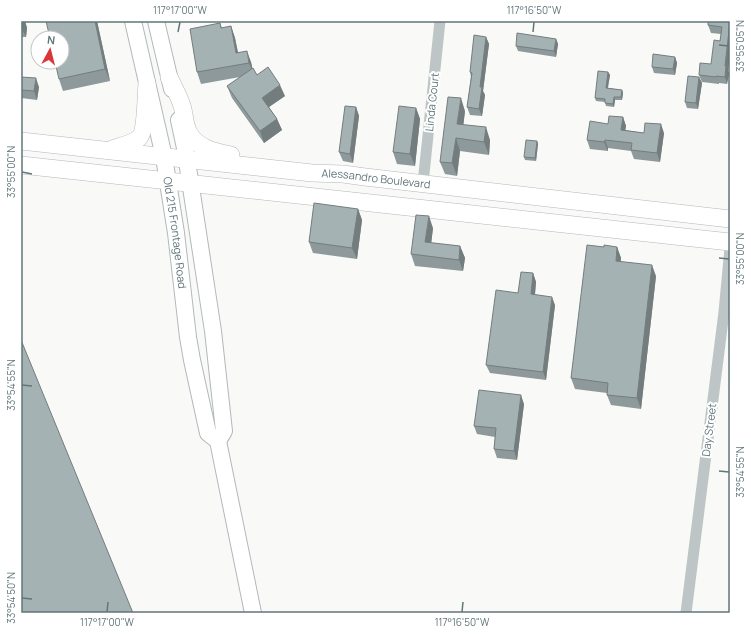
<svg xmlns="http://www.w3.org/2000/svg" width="751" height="634" viewBox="0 0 751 634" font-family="Manrope,sans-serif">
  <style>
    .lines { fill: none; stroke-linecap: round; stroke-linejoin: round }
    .secondary-casing { stroke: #b1b9bb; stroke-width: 18 }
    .primary-casing { stroke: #b2b9bb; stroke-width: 18 }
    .street { stroke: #bec5c6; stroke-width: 11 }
    .secondary { stroke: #fff; stroke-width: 16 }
    .primary { stroke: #fff; stroke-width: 17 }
    .wall { fill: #8e999b }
    .shaded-wall { fill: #747d7e }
    .building { fill: #a5b2b4; stroke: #747d7e }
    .ticks { fill: none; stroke: #61767a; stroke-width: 1.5 }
    .labels { text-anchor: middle; stroke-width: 4; stroke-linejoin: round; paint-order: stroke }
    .street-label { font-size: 11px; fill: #61767a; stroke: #fff }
    .neatline { fill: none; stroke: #61767a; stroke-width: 1.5 }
    .ticks-label { font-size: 10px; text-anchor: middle; fill: #61767a }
  </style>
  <rect width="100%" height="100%" fill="#f9f9f7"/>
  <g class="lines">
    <!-- secondary casing -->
    <g class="secondary-casing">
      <g id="secondary">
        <path id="s1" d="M133,21l31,136 12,76 12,104 4,23 16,73 10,8 35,172"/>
        <path d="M156,21l16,68"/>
        <path d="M179,120l6,28 28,183 11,100 -6,10"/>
      </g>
    </g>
    <!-- primary casing -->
    <g class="primary-casing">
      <g id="primary">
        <path d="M169,77c4,9 10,19 13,29 3,8 2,18 7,27 8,15 26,19 42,22"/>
        <path id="s2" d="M21,141l291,32 31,1 22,3 365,42"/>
        <path d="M112,149c9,-3 20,-5 27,-11 7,-6 7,-44 8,-55"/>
        <path d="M21,165l709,77"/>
      </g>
    </g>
    <!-- street -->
    <path class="street" d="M423,183l17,-162
      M686,613l38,-301 6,-64"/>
    <!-- secondary -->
    <use href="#secondary" class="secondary"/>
    <!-- primary -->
    <use href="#primary" class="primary"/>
  </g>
  <!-- wall -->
  <path class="wall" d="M21,21h4l2,7 -1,9h-5z
    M97,21l13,60 -47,10 -4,-12z
    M730,21v31l-2,19 1,2 -2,11 -8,-1v1l-17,-2 -3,-7 12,-11 9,-23 1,-7 -10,-1 -3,-8z
    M220,23l2,5 9,-2 4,12 3,14 13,10 1,6 5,7 28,21 -16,11 8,12 5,11 -18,13 -32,-45 -5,-12 13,-9 -39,7 -4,-12z
    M486,37l3,7 -6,47 2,4 -3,21 -12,-1 -3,-8 4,-30 -1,-5z
    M556,39l2,5 -2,13 -38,-6 -2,-5z
    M675,57l2,6 -2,12 -21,-2 -2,-6z
    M608,72l2,3 -2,13 14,2 1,3 -1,7h-7l-1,7 -8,-1 -1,-4 -9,-1 -1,-3z
    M21,77l18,10 -2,13 -16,-2z
    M699,77l3,6 -4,26 -11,-1 -2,-6z
    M356,107l3,9 -6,47 -10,-2 -4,-9z
    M416,108l4,11 -5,47 -18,-2 -4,-12z
    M465,111l-2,14 27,15 -1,15 -29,-4 -3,25 -12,-2 -5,-12z
    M623,117l3,9 -1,4 19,3h20l-4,29 -26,-3 -3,-8 -23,-3v3l-18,-2 -3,-9z
    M537,141l1,3 -2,17 -11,-1 -1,-3z
    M358,209l4,11 -5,39 -44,-6 -4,-11z
    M433,228l-2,15 29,3 5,12 -2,13 -48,-5 -4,-12z
    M604,247h13l4,11v4l35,14 -15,133 -30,-4 -4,-10v-2l-32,-4 -4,-11z
    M533,273l3,9 -1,13 20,10 -9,75 -56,-7 -4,-8 32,-72z
    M524,404l-7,56 -20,-2 -3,-9 1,-12 -18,-3 -3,-8z"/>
  <!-- shaded-wall -->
  <path class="shaded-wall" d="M23,21h2l2,7 -1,9 -4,-8z
    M95,21h2l13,60 -5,-12z
    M730,24v28l-2,19 1,2 -2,11 -2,-7v-11z
    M231,26l4,12 5,26 -4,-11z
    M486,37l3,7 -6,47 2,4 -3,21 -3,-7 1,-22z
    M556,39l2,5 -2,13 -2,-6z
    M247,51l4,11 3,13 -5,-12z
    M675,57l2,6 -2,12 -2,-6z
    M608,72l2,3 -3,16 -1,-3z
    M699,77l3,6 -4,26 -2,-6z
    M36,78l3,9 -2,13 -3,-9z
    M280,85l5,11 -19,13 -4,-11z
    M622,90l1,3 -1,7 -1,-3z
    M614,97l1,3 -1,7 -1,-3z
    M461,98l4,13 -3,26 -5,-13z
    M356,107l3,9 -6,47 -3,-9z
    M416,108l4,11 -5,47 -5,-12z
    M623,117l3,9 -2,13 -3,-9z
    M277,119l5,11 -18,13 -4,-12z
    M661,124l3,9 -4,29 -3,-9z
    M486,127l4,13 -1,15 -5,-13z
    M456,138l4,13 -3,25 -5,-13z
    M605,140l3,8v3l-4,-9z
    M537,141l1,3 -2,17 -1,-3z
    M358,209l4,11 -5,39 -5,-11z
    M429,216l4,12 -3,26 -5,-12z
    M460,246l5,12 -2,13 -4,-11z
    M617,247l4,11 -2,14 -3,-11z
    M652,265l4,11 -15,133 -4,-11z
    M533,273l3,9 -2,21 -3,-9z
    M552,297l3,8 -9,75 -3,-8z
    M521,395l3,9 -7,56 -3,-9z"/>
  <!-- building -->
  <path class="building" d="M21,21h2l-1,8 -1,-1z
    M46,21h49l10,48 -46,10 -4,-17h7v-24h-12z
    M708,21h22l-5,45h1l-1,11 -9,-1v1l-17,-2 1,-12 11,1 3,-24 6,1 2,-14 -14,-2z
    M220,23l1,5 10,-2 5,27 11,-2 2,12 -52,9 -7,-43z
    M517,33l39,6 -2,12 -38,-5z
    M474,35l12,2 -6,50h2l-3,22 -12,-2 5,-34 -2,-1z
    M653,54l22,3 -2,12 -21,-2z
    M268,67l12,18 -18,13 15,21 -17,12 -33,-45 26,-18 4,7z
    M598,71l10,1 -2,16 16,2 -1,7h-7l-1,7 -8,-1v-4l-10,-1z
    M688,76l11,1 -3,26 -11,-1z
    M21,77l15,1 -2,13 -13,-1z
    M448,97l13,1 -4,26 29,3 -2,15 -28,-4 -4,25 -12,-1z
    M345,106l11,1 -6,47 -11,-2z
    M399,106l17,2 -6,46 -17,-2z
    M609,116l14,1 -2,13 23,3 1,-10 16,1 -4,29 -26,-3 1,-7 -27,-3 -1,2 -17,-2 3,-19 18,3z
    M526,140l11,1 -2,17 -11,-1z
    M314,203l44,6 -6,39 -43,-6z
    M416,215l13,1 -4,26 35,4 -1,14 -48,-6z
    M587,245l17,2v-2l13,2 -1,14 36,4 -15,133 -30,-3 1,-12 -37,-5z
    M521,272l12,1 -2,21 21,3 -9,75 -57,-7 10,-75 22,3z
    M21,340l112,273h-112z
    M479,390l42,5 -7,56 -20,-2 2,-21 -22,-2z"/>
  <!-- ticks -->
  <path class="ticks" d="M178,32l2,-10M533,32l1,-10M719,45l10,1M22,172l10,2M719,258l10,1M22,385l10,1M719,471l10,1M22,598l10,1M107,612l1,-10M462,612l1,-10"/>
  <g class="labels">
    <!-- street labels -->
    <g class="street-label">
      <text transform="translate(432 102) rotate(-84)" y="4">Linda Court</text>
      <text dy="4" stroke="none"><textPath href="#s2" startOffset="357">Alessandro Boulevard</textPath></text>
      <text dy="4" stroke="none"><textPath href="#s1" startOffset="216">Old 215 Frontage Road</textPath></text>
      <text transform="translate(709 430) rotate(-83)" y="4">Day Street</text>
    </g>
  </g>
  <!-- border -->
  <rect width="751" height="634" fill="none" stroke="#ffffff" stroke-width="44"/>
  <!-- north arrow -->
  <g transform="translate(50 50) rotate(7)"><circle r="19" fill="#ffffff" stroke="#c0c8ca"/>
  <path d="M0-3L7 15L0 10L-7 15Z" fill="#da3738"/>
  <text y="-6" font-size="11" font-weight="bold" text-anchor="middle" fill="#61767a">N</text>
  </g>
  <rect x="22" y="22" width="707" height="590" class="neatline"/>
  <g class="ticks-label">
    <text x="180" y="14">117°17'00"W</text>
    <text x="534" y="14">117°16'50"W</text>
    <text transform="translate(740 46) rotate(-90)" y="4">33°55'05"N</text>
    <text transform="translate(11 172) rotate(-90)" y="4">33°55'00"N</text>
    <text transform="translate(740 259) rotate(-90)" y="4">33°55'00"N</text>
    <text transform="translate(11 385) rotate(-90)" y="4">33°54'55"N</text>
    <text transform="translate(740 472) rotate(-90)" y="4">33°54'55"N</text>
    <text transform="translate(11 598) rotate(-90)" y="4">33°54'50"N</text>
    <text x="107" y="626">117°17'00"W</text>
    <text x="462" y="626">117°16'50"W</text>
  </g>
</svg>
